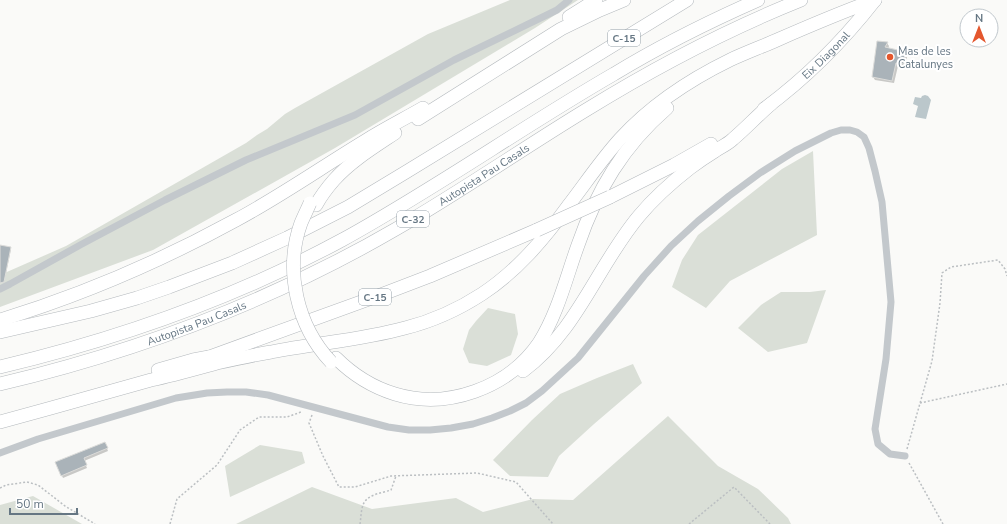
<svg xmlns="http://www.w3.org/2000/svg" width="1007" height="524" viewBox="0 0 1007 524" font-family="'Nunito Sans',sans-serif">
  <style>
    .green { fill: #dadfd7 }
    .water { fill: #bbc7cb }
    .shadow { fill: #0003 }
    .building { fill: #aab3b9; stroke: #dcdcda }
    .lines { fill: none; stroke-linecap: round; stroke-linejoin: round }
    .highway-casing { stroke: #b4b9bd; stroke-width: 14 }
    .path { stroke: #bbbfc2; stroke-width: 1.5; stroke-dasharray: 2 2; stroke-linecap: butt }
    .street { stroke: #c3c8cc; stroke-width: 7 }
    .highway { stroke: #fff; stroke-width: 13 }
    .highway-bridge-casing { stroke: #b4b9bd; stroke-width: 14; stroke-linecap: butt }
    .highway-bridge { stroke: #fff; stroke-width: 13 }
    .poi-dot { fill: #e4572e; stroke: #fff; stroke-width: 1.5 }
    .labels { text-anchor: middle; stroke-width: 4; stroke-linejoin: round; paint-order: stroke }
    .shield { fill: #fff; stroke: #939fa8; stroke-width: 1 }
    .shield-label { font-size: 10px; font-weight: bold; fill: #657683 }
    .poi-label { font-size: 11px; fill: #657683; stroke: #fff; text-anchor: start }
    .street-label { font-size: 11px; fill: #657683; stroke: #fff }
  </style>
  <rect width="100%" height="100%" fill="#fafaf8"/>
  <!-- green -->
  <path class="green" d="M510,0h68l-43,28 -200,120 -182,102 -153,57v-32l66,-29 180,-103 11,-8 10,-6 18,-15 10,-6 133,-74z
    M813,151l4,84 -87,46 -24,27 -34,-21 10,-27 16,-25 84,-66z
    M826,290l-19,53 -39,9 -30,-24 23,-23 20,-13h29z
    M488,308l27,6 3,20 -7,21 -24,11 -18,-3 -6,-14 6,-19 7,-9z
    M633,364l9,19 -48,41 -35,32 -11,21 -38,-1 -17,-16 39,-40 28,-26 37,-16z
    M668,416l50,50 40,23 30,29 3,6h-555l76,-37 60,22 84,-11 27,14 50,-13 40,1z
    M260,445l42,7 3,11 -75,34 -5,-31z
    M33,496l49,28h-82v-19z"/>
  <!-- water -->
  <path class="water" d="M925,95l3,1 3,4 -5,19 -11,-2 3,-11 -5,-2 2,-7 6,1 1,-2z"/>
  <!-- shadow -->
  <path class="shadow" d="M877,42l10,1 2,3 -1,3 18,3 1,4 -1,11 -8,-1 -4,17 -19,-3 -2,-3z
    M11,248v1l-5,24 -6,-1z
    M106,446l2,5 -24,10 3,7 -24,10 -7,-15z"/>
  <!-- building -->
  <path class="building" d="M877,41l11,1 -3,5 21,5 -2,12 -8,-1 -4,18 -20,-4z
    M0,245l11,2 -7,35 -4,1z
    M105,442l3,6 -24,10 3,7 -26,11 -6,-14z"/>
  <g class="lines">
    <!-- highway casing -->
    <g class="highway-casing">
      <g id="highway">
        <path d="M569,17l27,-17"/>
        <path id="s1" d="M764,109c42,-31 79,-68 111,-109"/>
        <path d="M418,119l143,-90 39,-19 24,-10"/>
        <path d="M610,197l64,-32 37,-21"/>
        <path d="M316,205c5,-9 11,-17 18,-25 17,-19 40,-33 61,-47"/>
        <path d="M0,320c82,-25 161,-59 236,-100 45,-24 86,-53 129,-79 19,-12 39,-22 58,-33"/>
        <path d="M0,332l91,-21 46,-13 32,-11 63,-24 55,-25 61,-31 58,-35 281,-172"/>
        <path d="M336,358c17,17 36,29 59,36 52,16 113,-6 144,-51 19,-30 27,-65 39,-98 19,-55 45,-99 89,-137"/>
        <path d="M201,360l182,-66 47,-18 107,-46"/>
        <path d="M0,367c118,-28 235,-69 342,-127 93,-51 180,-113 272,-166 46,-28 94,-52 144,-74"/>
        <path d="M158,370l35,-10 16,-3"/>
        <path d="M523,371c55,-41 74,-105 116,-155 15,-18 33,-34 51,-48 8,-6 17,-12 25,-17 6,-4 13,-7 18,-12 13,-11 25,-24 38,-35"/>
        <path id="s2" d="M0,384c139,-33 272,-83 396,-155 64,-37 126,-80 190,-119 68,-42 140,-80 215,-110"/>
        <path d="M0,422l51,-14 100,-28c23,-5 44,-11 66,-17 18,-4 36,-8 54,-11 45,-9 91,-12 134,-24 28,-7 54,-19 77,-34 35,-23 62,-55 86,-88 17,-22 33,-46 52,-67 31,-34 69,-59 110,-79 15,-7 31,-13 47,-20 32,-14 65,-28 98,-40"/>
      </g>
    </g>
    <!-- path -->
    <path class="path" d="M920,403l87,-19
      M312,415l-3,8 14,33 16,31h16l36,-11 86,-3 39,9 37,42
      M907,449l25,-88 8,-58 2,-30 9,-6 47,-7 7,9 2,7
      M909,463l34,61
      M0,488l6,-3 21,-3 11,3 27,21 30,18
      M170,524l7,-25 40,-34 23,-35 19,-13h28l14,-5
      M360,524c1,-6 1,-14 3,-19 4,-11 19,-12 28,-15l5,-14
      M689,524l45,-37 36,37"/>
    <!-- street -->
    <path class="street" d="M0,289l10,-5 72,-40 83,-44 81,-40 109,-45 99,-55 103,-50 12,-10
      M0,453l38,-14 138,-41 31,-5 20,-1h19l22,3 120,32 21,3h21l21,-2 22,-4 19,-6 18,-7 16,-8 16,-12 36,-33 66,-82 27,-30 27,-25 31,-25 31,-23 35,-22 36,-18 10,-3h9l7,2 7,5 5,11 6,23 7,31 9,100 -5,57 -11,70 3,15 12,10 15,2"/>
    <!-- highway -->
    <use href="#highway" class="highway"/>
    <!-- highway-bridge casing -->
    <g class="highway-bridge-casing">
      <path id="highway-bridge" d="M310,203c-3,7 -6,13 -9,20 -17,47 -4,103 30,139
        M537,230l73,-33"/>
    </g>
    <!-- highway-bridge -->
    <use href="#highway-bridge" class="highway-bridge"/>
  </g>
  <!-- markers -->
  <circle class="poi-dot" cx="890" cy="57" r="4"/>
  <g class="labels">
    <!-- shield labels -->
    <g class="shield">
      <rect x="608" y="30" width="32" height="16" rx="3"/>
      <rect x="397" y="211" width="32" height="16" rx="3"/>
      <rect x="359" y="289" width="32" height="16" rx="3"/>
    </g>
    <g class="shield-label">
      <text x="624" y="42">C-15</text>
      <text x="413" y="223">C-32</text>
      <text x="375" y="301">C-15</text>
    </g>
    <!-- poi labels -->
    <g class="poi-label">
      <text x="898" y="55">Mas de les<tspan x="898" dy="13">Catalunyes</tspan></text>
    </g>
    <!-- street labels -->
    <g class="street-label">
      <text dy="4" stroke="none"><textPath href="#s1" startOffset="82">Eix Diagonal</textPath></text>
      <text dy="4" stroke="none"><textPath href="#s2" startOffset="530">Autopista Pau Casals</textPath></text>
      <text dy="4" stroke="none"><textPath href="#s2" startOffset="206">Autopista Pau Casals</textPath></text>
    </g>
  </g>
  <!-- north arrow -->
  <g transform="translate(979 28)"><circle r="19" fill="#ffffff" stroke="#c1c8cd"/>
  <path d="M0-3L7 15L0 10L-7 15Z" fill="#e4572e"/>
  <text y="-6" font-size="11" font-weight="bold" text-anchor="middle" fill="#657683">N</text>
  </g>
  <!-- scale -->
  <path d="M10 508v6h67v-6" fill="none" stroke="#657683" stroke-width="2"/>
  <text x="16" y="508" font-size="12" fill="#657683" stroke="#ffffff" stroke-width="3" paint-order="stroke">50 m</text>
</svg>
